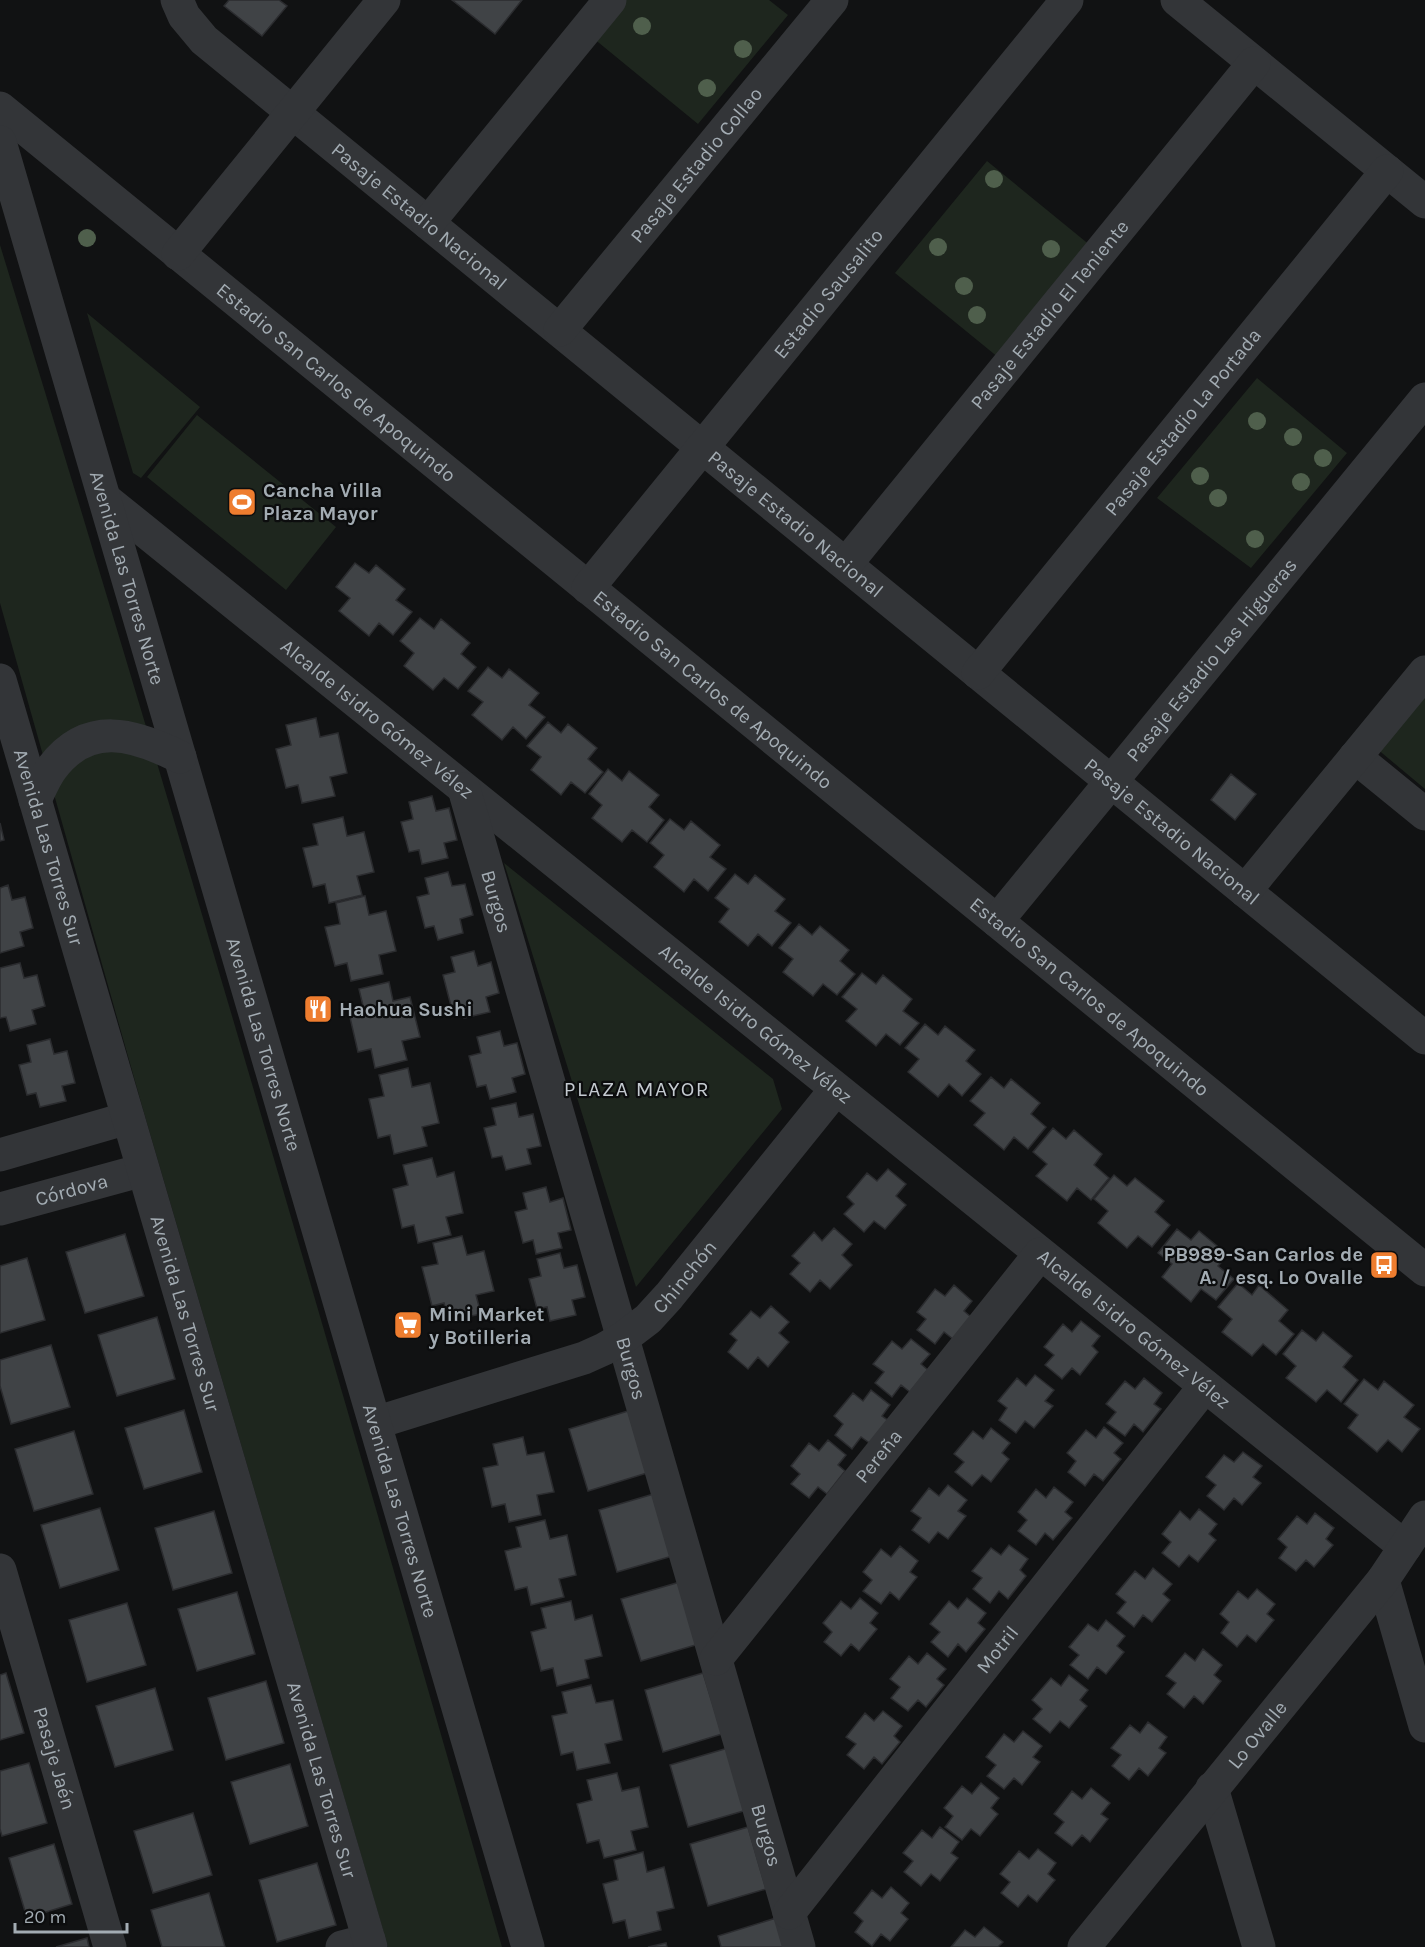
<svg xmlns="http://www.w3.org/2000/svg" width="1425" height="1947" viewBox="0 0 1425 1947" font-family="Karla,sans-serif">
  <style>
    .green { fill: #1e261e }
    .building { fill: #404346; stroke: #2b2c2f; stroke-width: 1.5 }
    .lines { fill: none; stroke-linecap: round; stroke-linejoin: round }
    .minor { stroke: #333538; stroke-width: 33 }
    .tertiary { stroke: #333538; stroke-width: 33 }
    .tree { fill: #4f5f4c }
    .labels { text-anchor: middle; stroke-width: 4.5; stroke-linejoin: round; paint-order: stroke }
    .street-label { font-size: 20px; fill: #a3acb3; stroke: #0c0d0e }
    .poi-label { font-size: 20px; font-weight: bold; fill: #a3acb3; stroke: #0c0d0e; text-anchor: start }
    .neighbourhood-label { font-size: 21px; letter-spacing: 1.5px; fill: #c4cad0; stroke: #0c0d0e }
  </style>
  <rect width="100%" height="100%" fill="#111213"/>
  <!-- green -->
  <path class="green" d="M624,0h145l19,15 -90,109 -105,-86z
    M987,161l104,85 -92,112 -104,-85z
    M0,245c174,565 339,1133 502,1702h-114l-244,-834 -144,-510z
    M87,313l113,94 -59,71 -8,-5z
    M1257,378l90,75 -96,115 -94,-70z
    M197,415l139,112 -50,63 -139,-113z
    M1425,689v100l-49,-41z
    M504,863l269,216 9,30 -146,178z"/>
  <!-- building -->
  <path class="building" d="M229,0h50l8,6 -25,30 -38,-30z
    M452,0h70l-27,34z
    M355,563l14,10 7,-8 29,24 -9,11 16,12 -19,23 -14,-12 -10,13 -30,-25 11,-13 -14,-11z
    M420,618l14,11 7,-10 29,24 -9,11 15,13 -18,22 -14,-11 -11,12 -29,-24 10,-13 -14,-12z
    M488,667l14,11 7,-9 30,24 -10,12 16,12 -19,22 -13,-12 -11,13 -30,-25 11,-13 -15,-11z
    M316,718l4,19 18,-4 9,40 -17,4 5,19 -33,7 -4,-18 -12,3 -10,-39 15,-4 -5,-20z
    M548,722l13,11 7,-9 29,24 -9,11 15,13 -18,21 -14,-11 -10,13 -30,-25 10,-13 -14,-11z
    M608,769l14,12 7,-10 30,24 -10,12 15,13 -17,22 -15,-12 -10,12 -30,-24 10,-13 -13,-11z
    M1231,774l25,20 -21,26 -24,-20z
    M432,796l4,15 13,-3 8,32 -13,3 4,15 -26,6 -3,-14 -10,2 -8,-30 12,-3 -4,-17z
    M343,817l4,19 17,-4 10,40 -17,4 5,19 -33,8 -4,-19 -12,3 -10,-39 15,-3 -5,-21z
    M670,819l14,11 7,-9 29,24 -10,12 16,12 -18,22 -14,-12 -10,13 -30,-25 10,-12 -14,-12z
    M0,823l4,17 -4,1z
    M448,872l4,14 13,-2 8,31 -13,4 3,14 -25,7 -4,-14 -9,2 -8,-31 12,-3 -4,-16z
    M735,874l13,10 7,-9 30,24 -10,12 16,12 -19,23 -14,-12 -10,12 -29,-24 10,-13 -14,-11z
    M8,885l4,15 13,-3 8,31 -13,4 4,14 -24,7v-65z
    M365,896l4,19 17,-4 10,40 -17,4 4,19 -32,7 -4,-18 -12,3 -10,-39 15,-3 -4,-21z
    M799,924l13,11 8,-9 29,24 -9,11 15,13 -18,21 -14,-11 -10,12 -30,-24 10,-13 -14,-11z
    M474,951l4,15 13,-4 8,31 -13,4 4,15 -26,6 -4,-14 -9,2 -8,-31 12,-3 -4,-15z
    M20,963l4,15 13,-3 8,31 -13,4 4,14 -26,7 -4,-14 -6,1v-50z
    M862,973l14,11 7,-9 29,24 -9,12 16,12 -19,22 -14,-11 -10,12 -30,-25 11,-12 -15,-12z
    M389,982l4,19 17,-4 10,40 -18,4 5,19 -32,8 -4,-19 -13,3 -9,-39 15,-3 -5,-21z
    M925,1024l13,11 7,-9 30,24 -9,11 15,13 -19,22 -13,-12 -11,13 -30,-25 11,-13 -14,-11z
    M500,1031l4,15 13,-3 8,31 -13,4 4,14 -26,7 -4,-14 -9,2 -8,-31 12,-3 -4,-16z
    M50,1039l4,15 13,-3 8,32 -13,3 4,15 -26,6 -4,-14 -9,2 -8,-30 12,-3 -4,-17z
    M408,1068l4,19 18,-4 9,40 -17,4 5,19 -33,8 -4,-19 -12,3 -9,-39 15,-3 -5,-21z
    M991,1077l13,11 7,-9 29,24 -9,11 15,13 -18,22 -14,-12 -10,13 -30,-25 11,-12 -15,-12z
    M516,1103l3,14 14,-3 8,32 -14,3 4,15 -25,6 -4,-14 -10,2 -8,-30 12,-3 -4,-17z
    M1053,1128l13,11 8,-9 28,24 -8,11 15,13 -18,22 -14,-12 -10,13 -31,-25 11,-12 -14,-12z
    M432,1158l5,19 17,-5 9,41 -17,4 5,18 -33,8 -4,-18 -12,3 -9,-39 15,-4 -5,-20z
    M888,1169l18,15 -10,12 10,9 -21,24 -11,-8 -10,11 -20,-18 10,-10 -7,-7 20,-24 10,8z
    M1114,1175l13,11 8,-8 29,23 -9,11 15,13 -18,22 -14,-11 -11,12 -29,-25 10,-12 -14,-12z
    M546,1187l4,15 13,-4 8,32 -13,3 4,15 -26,6 -3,-14 -10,3 -8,-31 12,-3 -4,-16z
    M834,1228l18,16 -10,11 10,10 -22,24 -10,-9 -10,12 -20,-18 10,-11 -8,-7 22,-24 8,9z
    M1177,1229l14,11 8,-9 29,24 -10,11 16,13 -18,21 -15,-11 -10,13 -29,-25 10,-13 -14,-11z
    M125,1234l19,62 -59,17 -19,-61z
    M462,1236l5,19 17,-4 10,40 -18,4 5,19 -33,7 -4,-18 -12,3 -10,-39 16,-3 -5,-21z
    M560,1253l4,15 13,-3 8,32 -13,3 4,15 -26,6 -3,-14 -10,2 -8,-30 12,-3 -4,-17z
    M27,1258l18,62 -45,13v-67z
    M1238,1283l14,12 7,-10 29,25 -9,11 15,13 -18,21 -13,-11 -11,12 -30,-24 10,-13 -14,-12z
    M954,1285l18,16 -8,10 7,6 -18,22 -9,-7 -9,12 -18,-14 9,-11 -9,-7 18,-23 10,7z
    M771,1306l18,16 -10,11 10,9 -21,25 -10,-10 -10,12 -20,-17 9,-12 -7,-6 21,-23 9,7z
    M157,1317l18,62 -58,17 -19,-61z
    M1081,1321l19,15 -8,10 6,6 -18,23 -8,-7 -10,11 -17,-14 9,-10 -10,-8 19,-23 9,8z
    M1302,1330l14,11 7,-9 29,24 -9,11 15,13 -17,22 -14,-12 -11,12 -30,-24 10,-12 -13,-12z
    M911,1339l19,15 -9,10 7,6 -18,22 -9,-7 -9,12 -17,-14 9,-11 -11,-8 19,-23 10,8z
    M51,1345l19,62 -59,17 -11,-38v-26z
    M1035,1375l19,15 -9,11 8,5 -19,22 -9,-7 -9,12 -17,-13 8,-12 -9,-7 19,-23 9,8z
    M1144,1378l18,15 -8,11 7,5 -18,23 -9,-8 -9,12 -18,-13 9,-11 -10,-8 19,-23 10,8z
    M1364,1379l14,11 6,-9 30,24 -10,12 16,12 -18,23 -14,-12 -11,12 -29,-24 10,-13 -14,-11z
    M871,1390l19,15 -8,11 7,5 -18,23 -10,-7 -9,12 -17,-14 8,-11 -9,-8 19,-23 10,8z
    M184,1410l18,62 -58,17 -19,-61z
    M628,1411l19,62 -59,18 -19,-62z
    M1104,1427l19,16 -9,10 7,6 -18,22 -9,-7 -9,12 -17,-14 8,-11 -9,-8 19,-23 10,8z
    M991,1428l19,15 -8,10 7,6 -18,23 -9,-7 -10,11 -17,-14 9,-10 -10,-8 19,-23 10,8z
    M74,1431l19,63 -59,17 -19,-62z
    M523,1437l4,18 17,-3 10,40 -17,3 4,20 -32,7 -4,-18 -13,3 -9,-39 15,-3 -5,-21z
    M828,1440l18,15 -8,10 7,6 -18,23 -9,-7 -9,11 -18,-14 9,-10 -9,-8 18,-23 10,8z
    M1243,1452l19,14 -9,11 8,6 -19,22 -8,-7 -10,12 -17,-14 9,-11 -10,-8 18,-22 10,7z
    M948,1485l19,15 -9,11 8,5 -18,23 -10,-7 -9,11 -17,-13 9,-12 -10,-7 18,-23 10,8z
    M1054,1487l19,15 -8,10 7,6 -19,22 -8,-7 -9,12 -18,-14 9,-11 -9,-8 18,-23 10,9z
    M657,1493l19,62 -59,17 -18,-62z
    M100,1508l19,62 -59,18 -19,-63z
    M1199,1509l18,15 -8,10 7,6 -18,22 -9,-7 -10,12 -17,-14 9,-11 -9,-8 18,-23 10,9z
    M214,1511l18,62 -59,17 -18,-62z
    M1315,1513l19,15 -8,11 7,6 -19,22 -8,-7 -10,11 -17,-13 8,-11 -9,-8 19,-23 10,8z
    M545,1520l5,19 17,-4 9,40 -17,4 5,18 -33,8 -4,-18 -12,3 -10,-39 16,-4 -5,-20z
    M1009,1545l19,14 -8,11 6,6 -18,23 -9,-8 -9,12 -17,-14 9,-11 -10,-7 19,-23 10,7z
    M900,1546l18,15 -8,11 7,5 -18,23 -9,-8 -9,12 -18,-13 9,-11 -9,-8 18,-23 10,8z
    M1153,1568l19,16 -9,10 7,6 -18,22 -9,-7 -9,12 -17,-14 9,-11 -10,-8 19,-23 10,8z
    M680,1582l19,62 -58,17 -20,-62z
    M1257,1589l18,15 -8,10 7,6 -18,22 -9,-7 -10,12 -16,-14 8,-11 -9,-8 18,-23 10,8z
    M237,1592l18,62 -58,17 -19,-62z
    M860,1598l18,15 -8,10 7,6 -18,22 -8,-7 -10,12 -17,-14 8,-10 -9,-9 18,-22 10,8z
    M967,1598l19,15 -8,10 7,6 -19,23 -8,-8 -10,13 -17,-15 9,-10 -10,-8 19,-23 9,8z
    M571,1601l4,19 17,-5 10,41 -17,4 4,18 -32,8 -4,-18 -12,3 -10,-39 15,-4 -5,-20z
    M127,1603l19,62 -59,17 -18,-62z
    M1106,1620l19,16 -8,10 7,6 -18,22 -9,-7 -9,12 -18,-14 9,-10 -10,-8 19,-23 10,7z
    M1203,1649l19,16 -8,10 7,6 -18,23 -9,-8 -10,12 -17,-14 9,-11 -10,-7 19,-23 10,8z
    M927,1653l19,16 -9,10 7,6 -18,22 -8,-7 -10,11 -17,-13 9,-11 -10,-8 19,-23 9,8z
    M6,1673l18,60 -24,7v-65z
    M703,1673l19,61 -59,18 -18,-62z
    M1069,1675l19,15 -8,10 7,6 -18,22 -9,-7 -10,12 -17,-14 9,-10 -10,-9 19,-22 10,8z
    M266,1681l18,62 -58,17 -18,-62z
    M591,1685l5,18 17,-3 9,40 -17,4 5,19 -33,7 -4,-18 -12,3 -9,-39 15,-3 -5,-21z
    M155,1688l18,62 -58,17 -19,-61z
    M883,1711l19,15 -8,10 6,6 -18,22 -8,-7 -10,12 -17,-14 9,-11 -10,-7 19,-24 9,8z
    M1148,1722l19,15 -8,11 7,5 -18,23 -9,-8 -10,12 -17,-14 9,-11 -10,-7 19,-23 10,8z
    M1023,1731l19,15 -9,11 7,5 -18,23 -8,-7 -10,11 -17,-13 9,-11 -10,-8 18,-23 10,8z
    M728,1748l19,62 -59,17 -18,-62z
    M29,1763l18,60 -45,13 -2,-7v-58z
    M290,1764l18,62 -58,18 -19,-62z
    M617,1773l5,18 17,-4 9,40 -17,4 5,19 -32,8 -5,-18 -12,3 -10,-39 15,-4 -5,-20z
    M981,1783l18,15 -8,10 7,6 -18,22 -9,-7 -9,11 -17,-13 8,-11 -9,-8 18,-22 10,8z
    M1091,1788l19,15 -9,11 7,5 -18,23 -8,-7 -10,11 -17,-13 9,-11 -10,-8 18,-23 10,8z
    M193,1813l19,62 -59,18 -19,-62z
    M748,1827l18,62 -58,17 -18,-62z
    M940,1827l19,15 -8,11 7,5 -18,23 -9,-7 -10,12 -17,-14 9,-11 -10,-8 19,-23 10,8z
    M54,1844l18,60 -45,14 -18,-60z
    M1038,1849l18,14 -8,11 7,6 -18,22 -9,-7 -10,12 -17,-14 9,-11 -10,-8 19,-23 10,8z
    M643,1852l4,20 17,-5 10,41 -17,4 4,18 -32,8 -4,-18 -12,3 -10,-39 15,-4 -4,-20z
    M317,1863l19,62 -59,17 -18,-62z
    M891,1887l18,16 -8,10 7,6 -18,22 -9,-7 -9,12 -17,-14 8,-11 -9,-8 18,-23 10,8z
    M209,1893l16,54h-63l-11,-37z
    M776,1918l9,29h-64l-3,-11z
    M984,1927l19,15 -5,5h-47l14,-17 10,7z
    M87,1938l2,9h-33z
    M666,1943l1,4h-19z"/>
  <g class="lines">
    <!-- minor -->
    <g class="minor">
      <path id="s1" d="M177,0l7,16 20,24 1221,998"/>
      <path d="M1177,0l248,202"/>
      <path id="s2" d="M0,108l1425,1162"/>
      <path d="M428,223l182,-223"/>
      <path d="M178,254l206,-254"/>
      <path id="s3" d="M560,330l272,-330"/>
      <path id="s4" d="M105,499l1300,1048"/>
      <path id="s5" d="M846,564l408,-501"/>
      <path id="s6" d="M588,588l479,-588"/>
      <path id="s7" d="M978,673l409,-502"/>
      <path d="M1355,757l70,57"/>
      <path id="s8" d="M464,789l335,1158"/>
      <path d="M1245,891l180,-219"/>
      <path id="s9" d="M997,921l428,-522"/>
      <path d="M0,1155l128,-37"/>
      <path id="s10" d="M0,1209l143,-39"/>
      <path id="s11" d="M375,1423l209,-65 20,-9 19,-11 25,-19 21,-23 167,-207"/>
      <path id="s12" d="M0,1570l110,377"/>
      <path d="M1383,1580l42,146"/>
      <path id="s13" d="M716,1659l324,-405"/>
      <path d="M1212,1788l47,159"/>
      <path id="s14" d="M789,1913l416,-527"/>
      <path d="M342,1947l27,-7"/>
    </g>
    <!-- tertiary -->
    <g class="tertiary">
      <path id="s15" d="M0,142l528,1805"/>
      <path id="s16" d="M0,680l371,1267"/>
      <path d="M35,800c5,-10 10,-23 17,-32 36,-48 82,-34 128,-11"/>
      <path id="s17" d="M1084,1947l299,-367 42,-63"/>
    </g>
  </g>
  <!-- trees -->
  <g class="tree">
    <circle cx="642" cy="26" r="9"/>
    <circle cx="743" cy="49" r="9"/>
    <circle cx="707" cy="88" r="9"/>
    <circle cx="994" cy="179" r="9"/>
    <circle cx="87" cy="238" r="9"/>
    <circle cx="938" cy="247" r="9"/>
    <circle cx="1051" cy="249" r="9"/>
    <circle cx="964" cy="286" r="9"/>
    <circle cx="977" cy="315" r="9"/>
    <circle cx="1257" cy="421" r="9"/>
    <circle cx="1293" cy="437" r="9"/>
    <circle cx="1323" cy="458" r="9"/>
    <circle cx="1200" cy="476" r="9"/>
    <circle cx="1301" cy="482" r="9"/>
    <circle cx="1218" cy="498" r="9"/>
    <circle cx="1255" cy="539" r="9"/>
  </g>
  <!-- icons -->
  <defs>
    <g id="stadium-square" transform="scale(1.5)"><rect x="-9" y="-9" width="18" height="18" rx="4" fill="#ee7d2f" stroke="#0c0d0e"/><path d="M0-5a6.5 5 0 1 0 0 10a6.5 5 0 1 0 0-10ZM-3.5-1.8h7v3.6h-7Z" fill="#fff"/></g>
    <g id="restaurant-square" transform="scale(1.5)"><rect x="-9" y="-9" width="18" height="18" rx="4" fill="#ee7d2f" stroke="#0c0d0e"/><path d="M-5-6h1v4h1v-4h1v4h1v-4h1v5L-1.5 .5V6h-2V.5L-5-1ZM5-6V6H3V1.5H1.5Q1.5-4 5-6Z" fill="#fff"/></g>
    <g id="bus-square" transform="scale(1.5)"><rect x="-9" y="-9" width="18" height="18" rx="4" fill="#ee7d2f" stroke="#0c0d0e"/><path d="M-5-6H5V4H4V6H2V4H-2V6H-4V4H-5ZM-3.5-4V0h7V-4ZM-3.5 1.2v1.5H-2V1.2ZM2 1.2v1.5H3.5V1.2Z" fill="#fff"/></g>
    <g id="supermarket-square" transform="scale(1.5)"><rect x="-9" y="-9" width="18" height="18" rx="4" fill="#ee7d2f" stroke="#0c0d0e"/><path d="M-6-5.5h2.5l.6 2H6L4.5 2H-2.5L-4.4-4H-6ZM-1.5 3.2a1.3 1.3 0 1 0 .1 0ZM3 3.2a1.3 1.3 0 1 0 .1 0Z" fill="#fff"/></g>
  </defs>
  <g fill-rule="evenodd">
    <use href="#stadium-square" x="242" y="502"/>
    <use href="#restaurant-square" x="318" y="1009"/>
    <use href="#bus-square" x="1384" y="1265"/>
    <use href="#supermarket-square" x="408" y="1325"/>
  </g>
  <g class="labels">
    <!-- street labels -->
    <g class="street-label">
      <text dy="7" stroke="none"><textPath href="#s3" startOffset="214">Pasaje Estadio Collao</textPath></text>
      <text dy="7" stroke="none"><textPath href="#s1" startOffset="327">Pasaje Estadio Nacional</textPath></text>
      <text dy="7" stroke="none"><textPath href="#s6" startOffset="380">Estadio Sausalito</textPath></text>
      <text dy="7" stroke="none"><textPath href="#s5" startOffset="322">Pasaje Estadio El Teniente</textPath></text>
      <text dy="7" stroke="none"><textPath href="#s2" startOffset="434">Estadio San Carlos de Apoquindo</textPath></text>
      <text dy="7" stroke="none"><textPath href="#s7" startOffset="324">Pasaje Estadio La Portada</textPath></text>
      <text dy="7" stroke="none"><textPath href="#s1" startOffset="813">Pasaje Estadio Nacional</textPath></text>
      <text dy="7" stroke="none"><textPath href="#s15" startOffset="454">Avenida Las Torres Norte</textPath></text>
      <text dy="7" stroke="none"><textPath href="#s9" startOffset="338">Pasaje Estadio Las Higueras</textPath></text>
      <text dy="7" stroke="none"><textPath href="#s2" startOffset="920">Estadio San Carlos de Apoquindo</textPath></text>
      <text dy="7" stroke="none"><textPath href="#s4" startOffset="350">Alcalde Isidro Gómez Vélez</textPath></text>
      <text dy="7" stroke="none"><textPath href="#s1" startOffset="1299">Pasaje Estadio Nacional</textPath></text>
      <text dy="7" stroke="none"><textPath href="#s16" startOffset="174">Avenida Las Torres Sur</textPath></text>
      <text dy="7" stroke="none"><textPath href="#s8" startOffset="117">Burgos</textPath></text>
      <text dy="7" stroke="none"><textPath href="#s2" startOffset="1406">Estadio San Carlos de Apoquindo</textPath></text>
      <text dy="7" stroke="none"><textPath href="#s4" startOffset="836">Alcalde Isidro Gómez Vélez</textPath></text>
      <text dy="7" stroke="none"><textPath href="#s15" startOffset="940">Avenida Las Torres Norte</textPath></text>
      <text dy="7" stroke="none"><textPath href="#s10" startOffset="74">Córdova</textPath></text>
      <text dy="7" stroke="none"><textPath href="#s11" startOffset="350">Chinchón</textPath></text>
      <text dy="7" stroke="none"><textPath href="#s16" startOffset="660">Avenida Las Torres Sur</textPath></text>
      <text dy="7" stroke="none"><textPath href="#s4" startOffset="1322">Alcalde Isidro Gómez Vélez</textPath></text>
      <text dy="7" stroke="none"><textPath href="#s8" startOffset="603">Burgos</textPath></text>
      <text dy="7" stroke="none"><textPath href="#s13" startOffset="260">Pereña</textPath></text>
      <text dy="7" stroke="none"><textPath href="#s15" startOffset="1426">Avenida Las Torres Norte</textPath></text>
      <text dy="7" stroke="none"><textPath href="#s14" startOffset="336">Motril</textPath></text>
      <text dy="7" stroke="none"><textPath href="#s17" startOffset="274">Lo Ovalle</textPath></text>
      <text dy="7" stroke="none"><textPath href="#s12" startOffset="196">Pasaje Jaén</textPath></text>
      <text dy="7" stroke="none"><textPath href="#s16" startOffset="1146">Avenida Las Torres Sur</textPath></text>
      <text dy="7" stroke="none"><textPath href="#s8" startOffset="1089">Burgos</textPath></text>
    </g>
    <!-- poi labels -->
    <g class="poi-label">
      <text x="263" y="497">Cancha Villa<tspan x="263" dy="23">Plaza Mayor</tspan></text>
      <text x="339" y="1016">Haohua Sushi</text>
      <text x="1363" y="1261" text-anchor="end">PB989-San Carlos de<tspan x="1363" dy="23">A. / esq. Lo Ovalle</tspan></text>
      <text x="429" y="1321">Mini Market<tspan x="429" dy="23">y Botilleria</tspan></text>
    </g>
    <!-- neighbourhood labels -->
    <g class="neighbourhood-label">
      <text x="637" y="1096">PLAZA MAYOR</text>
    </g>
  </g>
  <!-- scale -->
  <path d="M15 1923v9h112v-9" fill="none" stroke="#a3acb3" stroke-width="3"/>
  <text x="24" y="1923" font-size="18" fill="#a3acb3" stroke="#0c0d0e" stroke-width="4.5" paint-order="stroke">20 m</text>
</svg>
